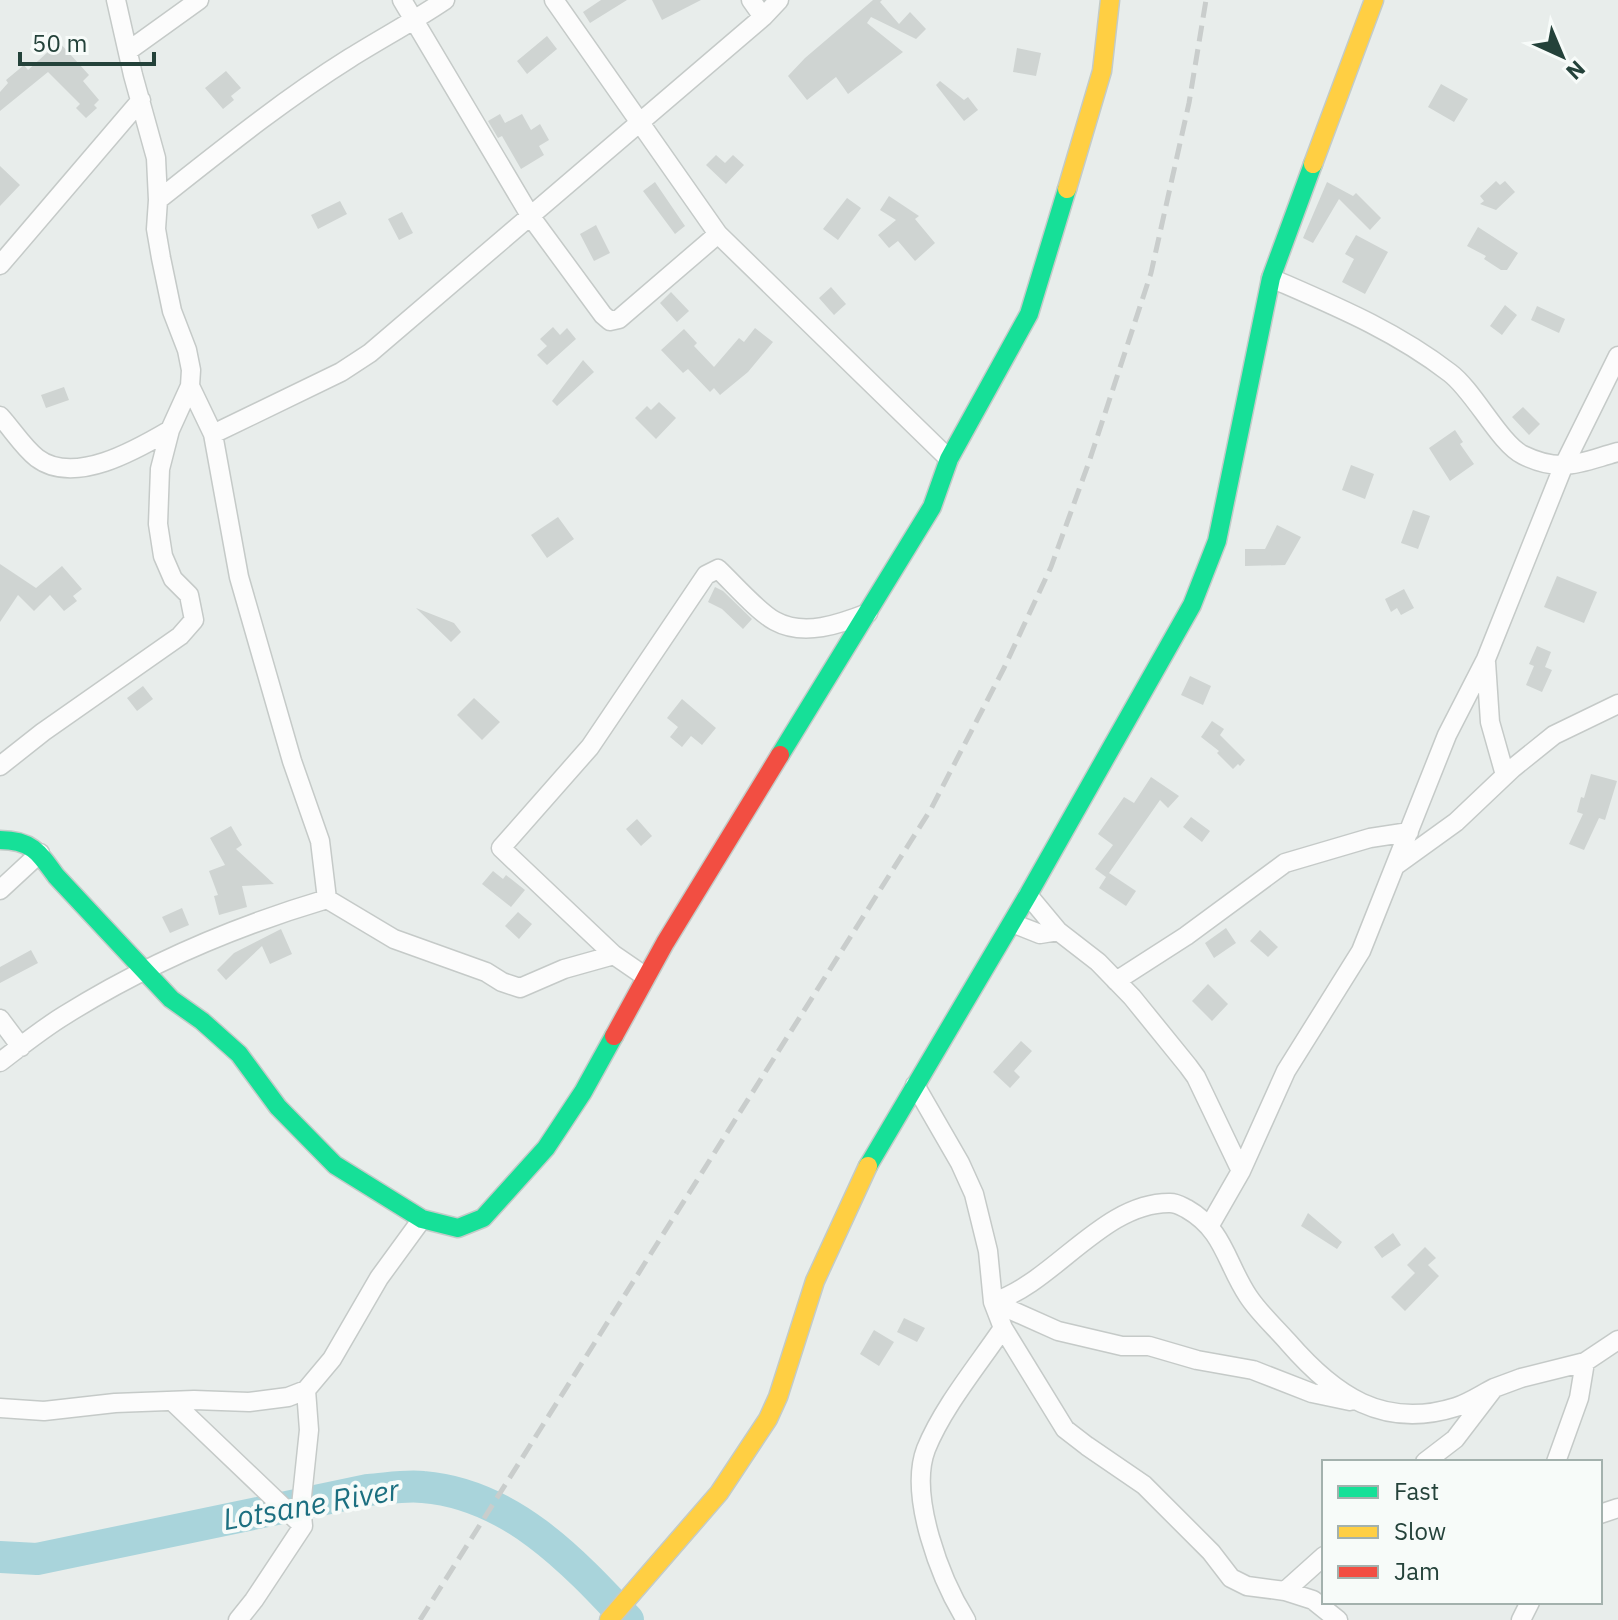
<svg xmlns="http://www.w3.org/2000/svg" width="1618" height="1620" viewBox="0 0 1618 1620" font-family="'IBM Plex Sans',sans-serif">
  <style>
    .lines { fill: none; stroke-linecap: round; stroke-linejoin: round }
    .river { stroke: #a9d4db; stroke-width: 32 }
    .building { fill: #cfd4d2 }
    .street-casing { stroke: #c5cac8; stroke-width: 21 }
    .fast-casing { stroke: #c3cbc8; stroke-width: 21 }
    .slow-casing { stroke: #c3cbc8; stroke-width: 21 }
    .jam-casing { stroke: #c3cbc8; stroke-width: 21 }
    .street { stroke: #fcfcfc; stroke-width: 18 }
    .fast { stroke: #16e098; stroke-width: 18 }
    .slow { stroke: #ffcf43; stroke-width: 18 }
    .jam { stroke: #f24e42; stroke-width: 18 }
    .rail { stroke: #c9cdcc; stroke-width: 5; stroke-dasharray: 16 8; stroke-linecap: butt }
    .labels { text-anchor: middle; stroke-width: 8; stroke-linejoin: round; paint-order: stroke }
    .water-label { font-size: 30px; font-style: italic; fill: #1c6f80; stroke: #f7fbf9 }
  </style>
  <rect width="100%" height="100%" fill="#e8edeb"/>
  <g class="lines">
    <!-- river -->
    <path class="river" d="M0,1557l37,2 331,-69c17,-1 37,-5 55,-3 87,7 149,73 205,133"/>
  </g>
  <!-- building -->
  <path class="building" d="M601,0h26l-37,23 -7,-11z
    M652,0h49l-39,20z
    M873,0h9l-2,2 19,22 11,-12 16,17 -10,10 -45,-22 -4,6 36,29 -55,42 -12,-17 -29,23 -19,-24 17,-18z
    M547,36l10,13 -30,25 -10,-13z
    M59,42l30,33 -6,6 16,19 -5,5 3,3 -11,10 -10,-10 4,-4 -32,-32 -48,39v-19l8,-9 -2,-3 18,-15 4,5z
    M1017,48l24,5 -5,23 -23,-4z
    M226,71l15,17 -10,8 3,4 -11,9 -18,-21z
    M940,81l24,19 4,-3 10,13 -14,11 -28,-36z
    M1441,84l27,15 -14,23 -26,-15z
    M500,114l5,9 17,-9 9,16 9,-6 9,16 -10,6 5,9 -23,14 -19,-33 -4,2 -10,-17z
    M716,155l9,8 8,-8 11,10 -18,19 -20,-19z
    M0,166l20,19 -20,21z
    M1496,181l4,4 5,-4 10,11 -19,18 -16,-6 4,-3 -4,-5z
    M655,182l30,44 -10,8 -32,-43z
    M1327,182l26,14 3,-3 25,25 -11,12 -31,-31 -26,44 -10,-5z
    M889,196l30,20 -4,3 20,24 -20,18 -17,-20 -9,7 -11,-13 18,-15 -16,-10z
    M847,198l14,10 -23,32 -15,-11z
    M340,201l7,13 -29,15 -7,-14z
    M402,212l11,21 -14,7 -11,-21z
    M596,225l14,28 -16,8 -14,-27z
    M1478,227l40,26 -11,17h-6l-17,-11 2,-3 -19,-10z
    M1356,235l32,17 -23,42 -23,-12 12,-23 -9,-5z
    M831,287l15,17 -12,11 -15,-17z
    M671,292l18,19 -12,11 -17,-19z
    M1505,305l12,10 -15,20 -12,-9z
    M1537,306l28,13 -6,14 -28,-13z
    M553,327l7,8 7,-7 9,11 -29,26 -10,-10 10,-9 -7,-7z
    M755,328l18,14 -25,30 -28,23 -6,-7 -4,4 -22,-23 -5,4 -22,-23 23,-21 13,14 -3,3 20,21 25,-29 5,4z
    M583,360l11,12 -37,34 -5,-5z
    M64,387l5,13 -23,8 -5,-13z
    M659,402l17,16 -20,21 -21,-21 12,-12 4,4z
    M1523,407l17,17 -11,11 -17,-18z
    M1455,430l8,12 -3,2 14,20 -24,17 -21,-33z
    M1351,465l23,9 -9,25 -23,-9z
    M1413,510l17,6 -12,33 -17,-6z
    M558,517l16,22 -27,19 -16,-23z
    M1277,525l24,12 -16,28 -40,1v-17h20z
    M0,564l36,24 26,-22 20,23 -9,7 4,5 -13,10 -14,-16 -16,16 -16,-16 -18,27z
    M1557,576l40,16 -13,31 -40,-16z
    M715,587l8,4 29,28 -9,10 -21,-20 -14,-7z
    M1404,589l10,19 -13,7 -4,-7 -6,4 -6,-13z
    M416,608l38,15 7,9 -10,10z
    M1537,646l14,6 -6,15 7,3 -10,22 -16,-7 8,-19 -5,-2z
    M1190,676l21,10 -8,19 -22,-10z
    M143,686l10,13 -16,12 -10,-13z
    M474,698l26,24 -18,18 -25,-25z
    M682,699l34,29 -14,17 -11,-9 -9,11 -12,-10 8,-10 -11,-9z
    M1212,721l12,8 -4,6 25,25 -5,6 -2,-2 -5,5 -16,-16 2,-2 -18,-14z
    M1591,774l26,7 -12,39 -6,-2 -15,32 -15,-6 14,-30 -6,-2 4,-15 3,1z
    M1151,777l28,19 -11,12 -8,-8 -51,73 27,18 -10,15 -27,-18 7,-11 -11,-8 18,-24 -15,-11 26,-37 10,6z
    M1191,817l19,14 -8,11 -19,-15z
    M637,819l15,17 -11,10 -15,-17z
    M231,826l11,19 -6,4 38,35 -32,2 5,21 -28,8 -5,-19 4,-1 -9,-24 16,-6 -15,-27z
    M493,871l10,8 3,-4 19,15 -14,17 -29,-23z
    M182,908l7,17 -19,8 -8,-16z
    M518,912l14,12 -13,15 -14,-13z
    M1226,928l10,15 -22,15 -9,-15z
    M281,929l11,25 -22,10 -8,-18 -36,34 -9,-10 17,-17z
    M1260,930l18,17 -10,10 -18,-16z
    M31,950l7,13 -38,20v-16z
    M1208,984l20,20 -16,17 -20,-20z
    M1021,1041l11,10 -18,20 6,6 -10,11 -17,-16z
    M1308,1213l34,29 -5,7 -36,-23z
    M1393,1233l8,12 -19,13 -8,-11z
    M1425,1247l11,11 -8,7 11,11 -34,35 -14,-14 24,-24 -8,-8z
    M904,1318l21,10 -8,14 -20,-10z
    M874,1330l20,12 -15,24 -19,-12z"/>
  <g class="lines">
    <!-- street casing -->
    <g class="street-casing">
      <path id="street" d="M402,0l129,217 72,98 7,6 9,-2 99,-85
        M554,0l164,234 231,225
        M751,0l12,17
        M128,51l71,-51
        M158,200c62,-49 125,-100 192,-142 32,-20 64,-37 95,-58
        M0,265l141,-165
        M1271,278c64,28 123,52 179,95 24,18 50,71 73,82 39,19 58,7 95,-3
        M190,386l23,48 26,143 53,184 28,80 7,58
        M0,416c12,13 23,31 37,42 37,28 99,-8 133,-28
        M213,434l128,-62 29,-19 393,-336 16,-17
        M1486,662l4,60 15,53
        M0,766l43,-34 137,-96 14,-16 -5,-25 -16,-16 -10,-23 -5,-32 2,-55 10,-39 20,-44 1,-16 -4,-20 -15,-39 -11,-53 -5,-29 2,-29 -2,-42 -23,-83 -17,-75
        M1395,866l61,-44 57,-54 41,-33 64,-31
        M0,890l40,-37
        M1028,895l30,36 40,31 34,35 56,69 8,11 45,94
        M1012,923l28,11 18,-3
        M646,977l-32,-22 -113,-107 89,-101 116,-172 12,-6c15,14 40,43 57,52 29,16 65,3 93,-8
        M1116,981l70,-45 99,-73 85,-25 39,-6
        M0,1019l21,28
        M0,1062c21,-16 42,-33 65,-47 80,-50 171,-89 262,-116l67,40 92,33 16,10 18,6 44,-19 50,-14
        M915,1085l45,78 14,31 14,57 5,51 10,26 62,101 22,17 57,39 67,67 20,26 16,8 38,5 28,9 25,20
        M1210,1225l31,-54 45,-100 75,-120 86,-216 39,-76 77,-192 55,-111
        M993,1302c61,-19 110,-100 177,-99 7,0 11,3 17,6 37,21 39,54 61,87 11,17 27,31 40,46 46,53 95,88 168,65 13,-4 26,-13 38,-19
        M993,1302l65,29 64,15h27l48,14 56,10 59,23 38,8
        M172,1401l131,125
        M0,1408l44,3 71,-8 79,-3 55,2 39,-5 18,-7 26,-31 47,-81 43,-59
        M1425,1462l30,-23 39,-51 27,-10 64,-16 33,-22
        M1556,1462l23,-64 6,-36
        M1600,1514l18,-6
        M1285,1591l39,-35
        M238,1620l16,-20 49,-74 -2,-20 8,-76 -3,-40
        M966,1620c-25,-40 -58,-124 -40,-171 17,-42 52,-84 77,-121
        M1521,1620l9,-18"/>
    </g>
    <!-- fast casing -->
    <g class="fast-casing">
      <path id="fast" d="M780,755l152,-248 17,-48 80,-145 38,-125
        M0,840c31,0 39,12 56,36l115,123 31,22 37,33 39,53 57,58 87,54 36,9 25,-10 63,-70 37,-56 31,-56
        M868,1166l160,-271 164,-290 25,-64 54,-263 42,-114"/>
    </g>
    <!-- slow casing -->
    <g class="slow-casing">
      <path id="slow" d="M1313,164l61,-164
        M1067,189l35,-118 8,-71
        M609,1620l110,-127 49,-74 10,-22 37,-116 53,-115"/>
    </g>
    <!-- jam casing -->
    <g class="jam-casing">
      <path id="jam" d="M614,1036l51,-93 115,-188"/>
    </g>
    <!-- street -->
    <use href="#street" class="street"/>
    <!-- fast -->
    <use href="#fast" class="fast"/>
    <!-- slow -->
    <use href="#slow" class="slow"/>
    <!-- jam -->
    <use href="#jam" class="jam"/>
    <!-- rail -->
    <path class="rail" d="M420,1620l511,-811 73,-141 47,-101 38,-105 62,-189 38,-170 17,-103"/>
  </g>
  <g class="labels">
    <!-- water labels -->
    <g class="water-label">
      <text transform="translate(311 1505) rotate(-10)" y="10">Lotsane River</text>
    </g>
  </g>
  <!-- legend -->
  <rect x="1322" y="1460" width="280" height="144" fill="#f7fbf9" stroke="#a3b1ad" stroke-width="2"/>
  <rect x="1338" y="1486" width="40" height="12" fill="#16e098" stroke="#a3b1ad" stroke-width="2"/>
  <text x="1394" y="1500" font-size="24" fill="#24423a">Fast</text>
  <rect x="1338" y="1526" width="40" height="12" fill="#ffcf43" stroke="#a3b1ad" stroke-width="2"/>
  <text x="1394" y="1540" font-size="24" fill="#24423a">Slow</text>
  <rect x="1338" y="1566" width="40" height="12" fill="#f24e42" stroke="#a3b1ad" stroke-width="2"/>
  <text x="1394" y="1580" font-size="24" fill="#24423a">Jam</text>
  <!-- north arrow -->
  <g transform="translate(1562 56) rotate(136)" stroke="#f7fbf9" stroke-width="6" paint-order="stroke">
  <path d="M0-6L14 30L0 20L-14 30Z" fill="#24423a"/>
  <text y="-12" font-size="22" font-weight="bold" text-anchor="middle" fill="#24423a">N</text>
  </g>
  <!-- scale -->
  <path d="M20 52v12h134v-12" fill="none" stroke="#24423a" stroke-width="4"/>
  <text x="32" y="52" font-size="24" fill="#24423a" stroke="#f7fbf9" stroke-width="6" paint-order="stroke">50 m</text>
</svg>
